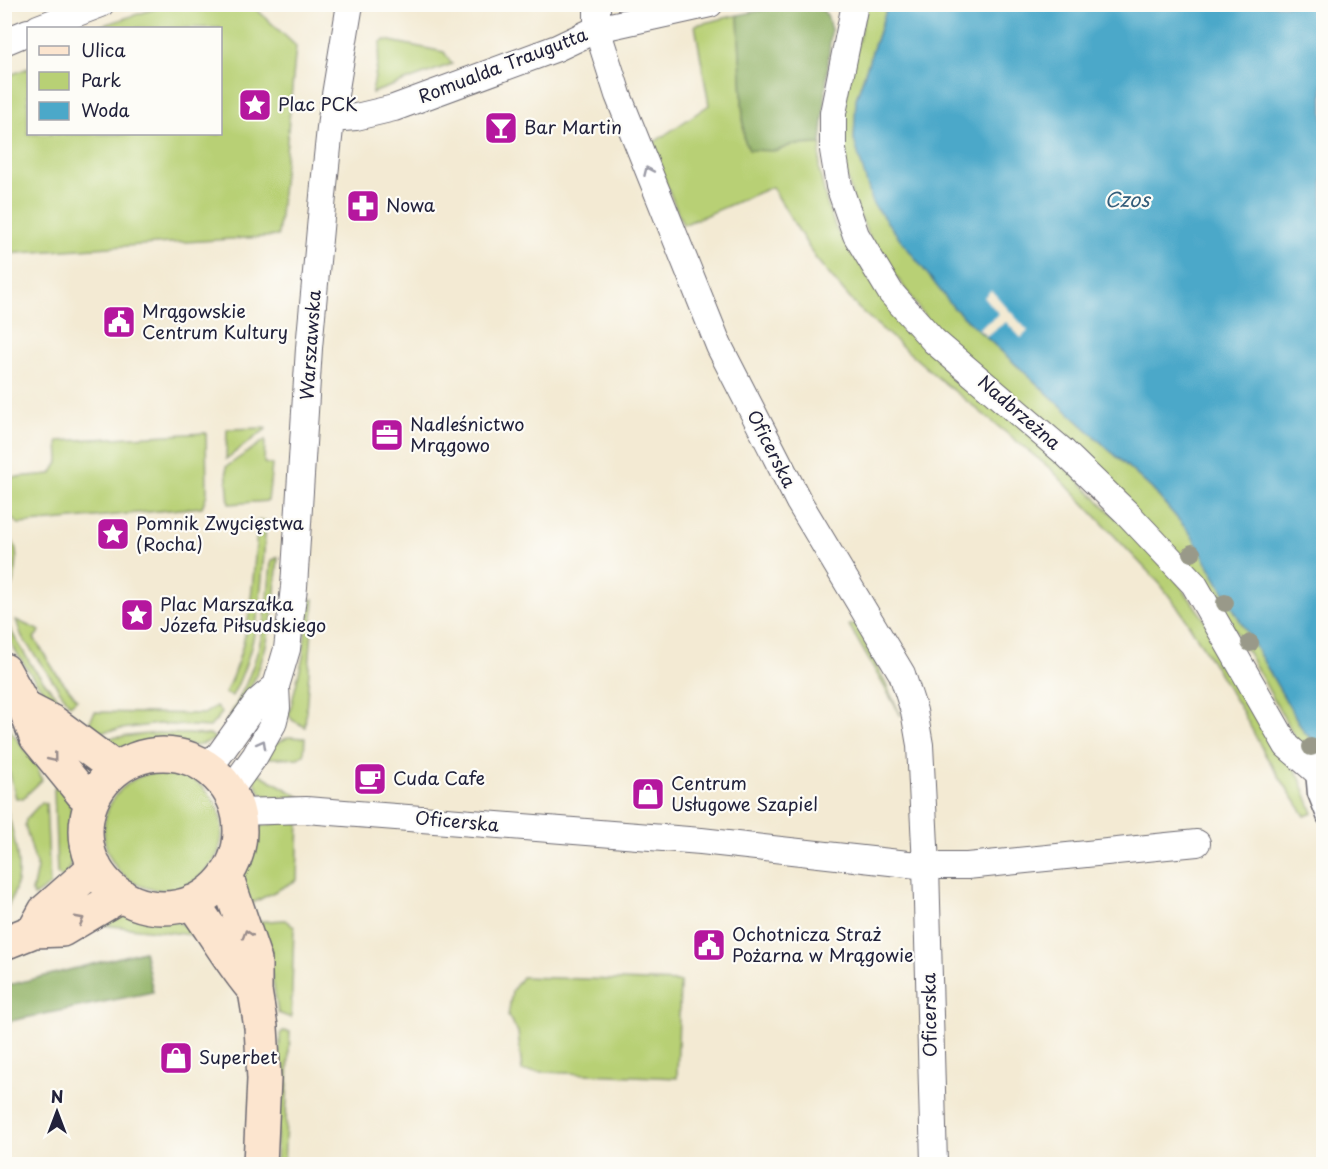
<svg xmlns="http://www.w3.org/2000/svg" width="1328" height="1169" viewBox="0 0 1328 1169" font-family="'Playpen Sans',sans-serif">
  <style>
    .green { fill: #b8d075; stroke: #6d7958; stroke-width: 1.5 }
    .forest { fill: #92b266; stroke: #5a6a50; stroke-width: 1.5 }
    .water { fill: #4ba8c9; stroke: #366582; stroke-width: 1.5 }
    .pier { fill: #f3ead3 }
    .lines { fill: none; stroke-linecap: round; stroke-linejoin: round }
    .lane-casing { stroke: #6b6870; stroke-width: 15 }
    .street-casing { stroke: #6b6870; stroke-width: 28 }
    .secondary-casing { stroke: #6b6870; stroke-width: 36 }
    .lane { stroke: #fff; stroke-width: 12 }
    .street { stroke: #fff; stroke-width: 26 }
    .secondary { stroke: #fce5cf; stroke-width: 33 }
    .tree { fill: #999989 }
    .oneway { stroke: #9c9ca7 }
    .oneway2 { stroke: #9a8d8c }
    .labels { text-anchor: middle; stroke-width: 4.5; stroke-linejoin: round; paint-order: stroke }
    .street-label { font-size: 18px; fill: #22223b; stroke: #fdfcf7 }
    .poi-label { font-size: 18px; fill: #22223b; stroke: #fdfcf7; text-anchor: start }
    .water-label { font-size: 20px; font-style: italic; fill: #345e7b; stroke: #fdfcf7 }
  </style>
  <rect width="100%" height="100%" fill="#fdfcf7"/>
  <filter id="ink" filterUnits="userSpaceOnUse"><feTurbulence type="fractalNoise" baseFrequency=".0167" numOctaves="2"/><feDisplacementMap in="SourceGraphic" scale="12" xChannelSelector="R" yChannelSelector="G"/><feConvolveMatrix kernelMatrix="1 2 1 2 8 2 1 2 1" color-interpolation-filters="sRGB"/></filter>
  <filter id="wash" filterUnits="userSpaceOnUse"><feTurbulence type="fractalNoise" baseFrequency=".008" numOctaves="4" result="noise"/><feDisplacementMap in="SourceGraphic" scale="24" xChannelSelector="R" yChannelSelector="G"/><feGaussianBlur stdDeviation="1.35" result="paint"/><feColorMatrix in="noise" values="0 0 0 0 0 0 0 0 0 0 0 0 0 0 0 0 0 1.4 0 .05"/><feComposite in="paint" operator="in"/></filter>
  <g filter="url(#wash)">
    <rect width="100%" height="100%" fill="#f3ead3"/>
    <!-- green -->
    <path class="green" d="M167,5h85l44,41 -18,190 -273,18v-177l23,-9v66h192v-106h-126z
      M867,5h21l-32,94 -2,41 99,167 199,182 38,44 114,199 19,17v14l-25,-20 -61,-110 -36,-55 -274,-258 -55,-78 -19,-41 -11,-45 -1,-41z
      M738,15l6,124 33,12 14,-6 30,-1 -2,26 9,37 9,24 36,52 201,193 99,99 29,41 97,160 14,37 -8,3 -39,-60 -25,-47 -59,-96 -22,-29 -109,-115 -114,-92 -79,-69 -42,-49 -44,-72 -89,38 -33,-80 59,-40 -14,-80z
      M385,40l59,12 8,12 -80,29 9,-51z
      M266,428v1l-40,30 1,-30z
      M206,433l1,61 -5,13 -183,17 -14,-10v-36l46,-4 8,-13 -1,-20z
      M265,440l-1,23 8,2 -4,36 -39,3 -3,-37z
      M258,521h8c-4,60 -5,121 -34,175l-7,-3c28,-56 27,-111 33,-172z
      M4,531c19,14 13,43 5,62l-4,-4z
      M278,557c-5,64 -10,116 -51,168l-1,-3c33,-54 41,-98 45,-161z
      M314,599l-9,128 -13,-7 -3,-6 14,-57 5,-56z
      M16,620l24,11 -6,7 22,35 21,26 -7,6 -48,-68z
      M5,621l28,47 47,58c-8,-7 -18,-13 -25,-21 -15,-17 -50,-62 -50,-84z
      M857,624l44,92 -52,-91z
      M216,706l6,7 -12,14 -52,-3 -58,8 -11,-9 6,-11 109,2z
      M4,722l33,43 5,15 -19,18h-7l-11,-42z
      M158,733l53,2 5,4 -20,7 -39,-4 -33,5 -13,-1 -12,-7z
      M289,737l16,1 -1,16 -6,4h-32l6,-13z
      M256,772l46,26h-26l-15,-4 -8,-16z
      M104 831a59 59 0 1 1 118 0a59 59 0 1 1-118 0Z
      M61,782c14,29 21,66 3,96l-7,-4 -3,-85z
      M42,802l4,1 4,82 -16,11 -2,-4 5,-24 -12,-43 1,-6z
      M5,803c9,35 24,75 0,107z
      M299,819l-2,61 -52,27 -4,-34 10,-32 9,-15z
      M125,915l51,6 21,11 -4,3 -90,-10 -3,-5z
      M285,920l9,7 -3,91 -13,-5 -6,-37 -20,-54z
      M522,977l158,5 -3,96 -155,-7 -4,-39 -10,-16 4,-25z
      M283,1031l7,1 -6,132h-8l4,-130z"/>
    <!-- forest -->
    <path class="forest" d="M792,4l27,3 8,8 4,15 -10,114 -30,1 -14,6 -28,-1 -5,-11 -6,-124z
      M144,951l9,41 -148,30v-36z"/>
    <!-- water -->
    <path class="water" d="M888,5h435v744l-19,-17 -114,-199 -38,-44 -199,-182 -80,-103 -19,-64 2,-41z"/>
    <!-- pier -->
    <path class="pier" d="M991,290l37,41 -7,7 -15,-16 -20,14 -8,-7 21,-15 -15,-17z"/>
  </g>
  <g filter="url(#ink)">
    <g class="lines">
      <!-- lane casing -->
      <g class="lane-casing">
        <path id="lane" d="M1312,771l2,23 10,25"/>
      </g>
      <!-- street casing -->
      <g class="street-casing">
        <path id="street" d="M597,4v25l21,66 101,251 80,156 103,172 12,37 6,34 6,121 8,298
          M855,4l-22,109v37l6,36 17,49 35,58 43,48 130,111 63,61 67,71 93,162 37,32
          M38,28l63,-24
          M4,42l24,-10
          M331,119l25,-2 38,-9 163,-60 40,-19 113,-25
          M204,765l15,-10 38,-53 19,-16
          M229,792l26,-36 18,-32 4,-16 -1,-22 11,-37 7,-62 15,-239 15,-163 7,-66 19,-115
          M237,812l69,-2 395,31 225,25h41l230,-23"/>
      </g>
      <!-- secondary casing -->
      <g class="secondary-casing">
        <path id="secondary" d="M4,670l21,38 11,29 46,56 10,8
          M25,708l29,15 62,46
          M86 831a77 77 0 1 1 154 0a77 77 0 1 1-154 0Z
          M226,875l29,85v31l6,36 3,52 -4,85
          M192,902c22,30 39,62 63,89
          M34,931l11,-20 50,-44
          M4,943l30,-12 28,-1 59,-35"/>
      </g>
      <!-- lane -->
      <use href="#lane" class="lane"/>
      <!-- street -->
      <use href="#street" class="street"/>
      <!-- secondary -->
      <use href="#secondary" class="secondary"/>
    </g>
    <!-- trees -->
    <g class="tree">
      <circle cx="1192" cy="553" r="9"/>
      <circle cx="1225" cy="603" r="9"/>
      <circle cx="1250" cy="643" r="9"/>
      <circle cx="1311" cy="747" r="9"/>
    </g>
    <!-- one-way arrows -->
    <defs><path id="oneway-chevron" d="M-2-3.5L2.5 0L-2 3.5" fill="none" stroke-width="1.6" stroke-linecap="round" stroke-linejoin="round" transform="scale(1.5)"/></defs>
    <g class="oneway">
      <use href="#oneway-chevron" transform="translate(648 171) rotate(-114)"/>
      <use href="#oneway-chevron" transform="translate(262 744) rotate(-61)"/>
    </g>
    <g class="oneway2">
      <use href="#oneway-chevron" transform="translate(53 758) rotate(51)"/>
      <use href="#oneway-chevron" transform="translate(80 920) rotate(-28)"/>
      <use href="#oneway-chevron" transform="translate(247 934) rotate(-107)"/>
    </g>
  </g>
  <!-- icons -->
  <defs>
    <g id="sight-square" transform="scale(1.725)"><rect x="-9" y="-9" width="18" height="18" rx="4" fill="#b5179e" stroke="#fdfcf7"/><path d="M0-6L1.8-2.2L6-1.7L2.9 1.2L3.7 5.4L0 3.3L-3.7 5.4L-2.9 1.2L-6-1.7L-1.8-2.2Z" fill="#fff"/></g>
    <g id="bar-square" transform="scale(1.725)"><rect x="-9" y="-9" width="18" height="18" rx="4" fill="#b5179e" stroke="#fdfcf7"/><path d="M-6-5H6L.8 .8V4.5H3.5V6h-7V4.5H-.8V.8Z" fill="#fff"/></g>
    <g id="pharmacy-square" transform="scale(1.725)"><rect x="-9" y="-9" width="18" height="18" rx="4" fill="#b5179e" stroke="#fdfcf7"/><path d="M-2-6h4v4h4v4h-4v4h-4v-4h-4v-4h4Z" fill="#fff"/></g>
    <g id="civic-square" transform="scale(1.725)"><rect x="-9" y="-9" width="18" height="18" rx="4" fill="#b5179e" stroke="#fdfcf7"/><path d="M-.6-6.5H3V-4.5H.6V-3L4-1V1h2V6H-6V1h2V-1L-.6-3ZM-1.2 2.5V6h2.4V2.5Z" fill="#fff"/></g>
    <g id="office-square" transform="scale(1.725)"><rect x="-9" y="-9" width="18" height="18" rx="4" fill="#b5179e" stroke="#fdfcf7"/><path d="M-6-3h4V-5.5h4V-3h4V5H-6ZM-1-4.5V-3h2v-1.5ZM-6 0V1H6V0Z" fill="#fff"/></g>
    <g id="cafe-square" transform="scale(1.725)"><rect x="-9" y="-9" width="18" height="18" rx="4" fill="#b5179e" stroke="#fdfcf7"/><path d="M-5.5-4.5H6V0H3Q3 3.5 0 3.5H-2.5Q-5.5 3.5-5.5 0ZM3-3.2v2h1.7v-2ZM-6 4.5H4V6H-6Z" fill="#fff"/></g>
    <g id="shop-square" transform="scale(1.725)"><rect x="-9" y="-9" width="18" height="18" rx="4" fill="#b5179e" stroke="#fdfcf7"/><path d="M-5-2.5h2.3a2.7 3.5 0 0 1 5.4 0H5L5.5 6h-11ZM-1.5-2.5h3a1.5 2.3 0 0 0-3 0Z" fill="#fff"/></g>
  </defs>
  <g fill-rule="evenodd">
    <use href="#sight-square" x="255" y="105"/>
    <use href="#bar-square" x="501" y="128"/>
    <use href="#pharmacy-square" x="363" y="206"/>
    <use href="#civic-square" x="119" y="322"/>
    <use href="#office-square" x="387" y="435"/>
    <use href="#sight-square" x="113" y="534"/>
    <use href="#sight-square" x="137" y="615"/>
    <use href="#cafe-square" x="370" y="779"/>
    <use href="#shop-square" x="648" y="794"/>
    <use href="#civic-square" x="709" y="945"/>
    <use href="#shop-square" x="176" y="1058"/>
  </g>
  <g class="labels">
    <!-- street labels -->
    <g class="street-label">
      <text transform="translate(503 66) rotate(-21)" y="6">Romualda Traugutta</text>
      <text transform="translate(311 345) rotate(-86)" y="6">Warszawska</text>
      <text transform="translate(1019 413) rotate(41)" y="6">Nadbrzeżna</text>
      <text transform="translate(771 449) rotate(63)" y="6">Oficerska</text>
      <text transform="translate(457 822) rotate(5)" y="6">Oficerska</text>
      <text transform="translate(930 1015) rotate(-91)" y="6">Oficerska</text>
    </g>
    <!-- poi labels -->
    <g class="poi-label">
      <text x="278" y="111">Plac PCK</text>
      <text x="524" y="134">Bar Martin</text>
      <text x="386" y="212">Nowa</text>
      <text x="142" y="318">Mrągowskie<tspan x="142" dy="21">Centrum Kultury</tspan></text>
      <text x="410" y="431">Nadleśnictwo<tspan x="410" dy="21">Mrągowo</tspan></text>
      <text x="136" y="530">Pomnik Zwycięstwa<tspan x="136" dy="21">(Rocha)</tspan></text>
      <text x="160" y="611">Plac Marszałka<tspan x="160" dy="21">Józefa Piłsudskiego</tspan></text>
      <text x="393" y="785">Cuda Cafe</text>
      <text x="671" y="790">Centrum<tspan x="671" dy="21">Usługowe Szapiel</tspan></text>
      <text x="732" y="941">Ochotnicza Straż<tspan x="732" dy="21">Pożarna w Mrągowie</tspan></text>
      <text x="199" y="1064">Superbet</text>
    </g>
    <!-- water labels -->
    <g class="water-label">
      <text x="1127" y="207">Czos</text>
    </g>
  </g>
  <!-- margin -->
  <rect width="1328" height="1169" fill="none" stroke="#fdfcf7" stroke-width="24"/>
  <!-- legend -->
  <rect x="27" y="27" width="195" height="108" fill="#fdfcf7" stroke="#a5a5ac" stroke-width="1.5"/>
  <rect x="39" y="46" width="30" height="9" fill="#fce5cf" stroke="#a5a5ac" stroke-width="1.5"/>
  <text x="81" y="57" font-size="18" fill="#22223b">Ulica</text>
  <rect x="39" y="72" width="30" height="18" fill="#b8d075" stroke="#a5a5ac" stroke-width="1.5"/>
  <text x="81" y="87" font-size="18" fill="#22223b">Park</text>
  <rect x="39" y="102" width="30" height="18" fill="#4ba8c9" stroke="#a5a5ac" stroke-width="1.5"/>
  <text x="81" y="117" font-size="18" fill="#22223b">Woda</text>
  <!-- north arrow -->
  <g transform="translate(57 1112)" stroke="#fdfcf7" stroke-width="4.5" paint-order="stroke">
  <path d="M0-4.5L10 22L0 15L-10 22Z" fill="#22223b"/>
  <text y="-9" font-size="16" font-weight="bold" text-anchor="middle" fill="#22223b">N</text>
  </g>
</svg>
